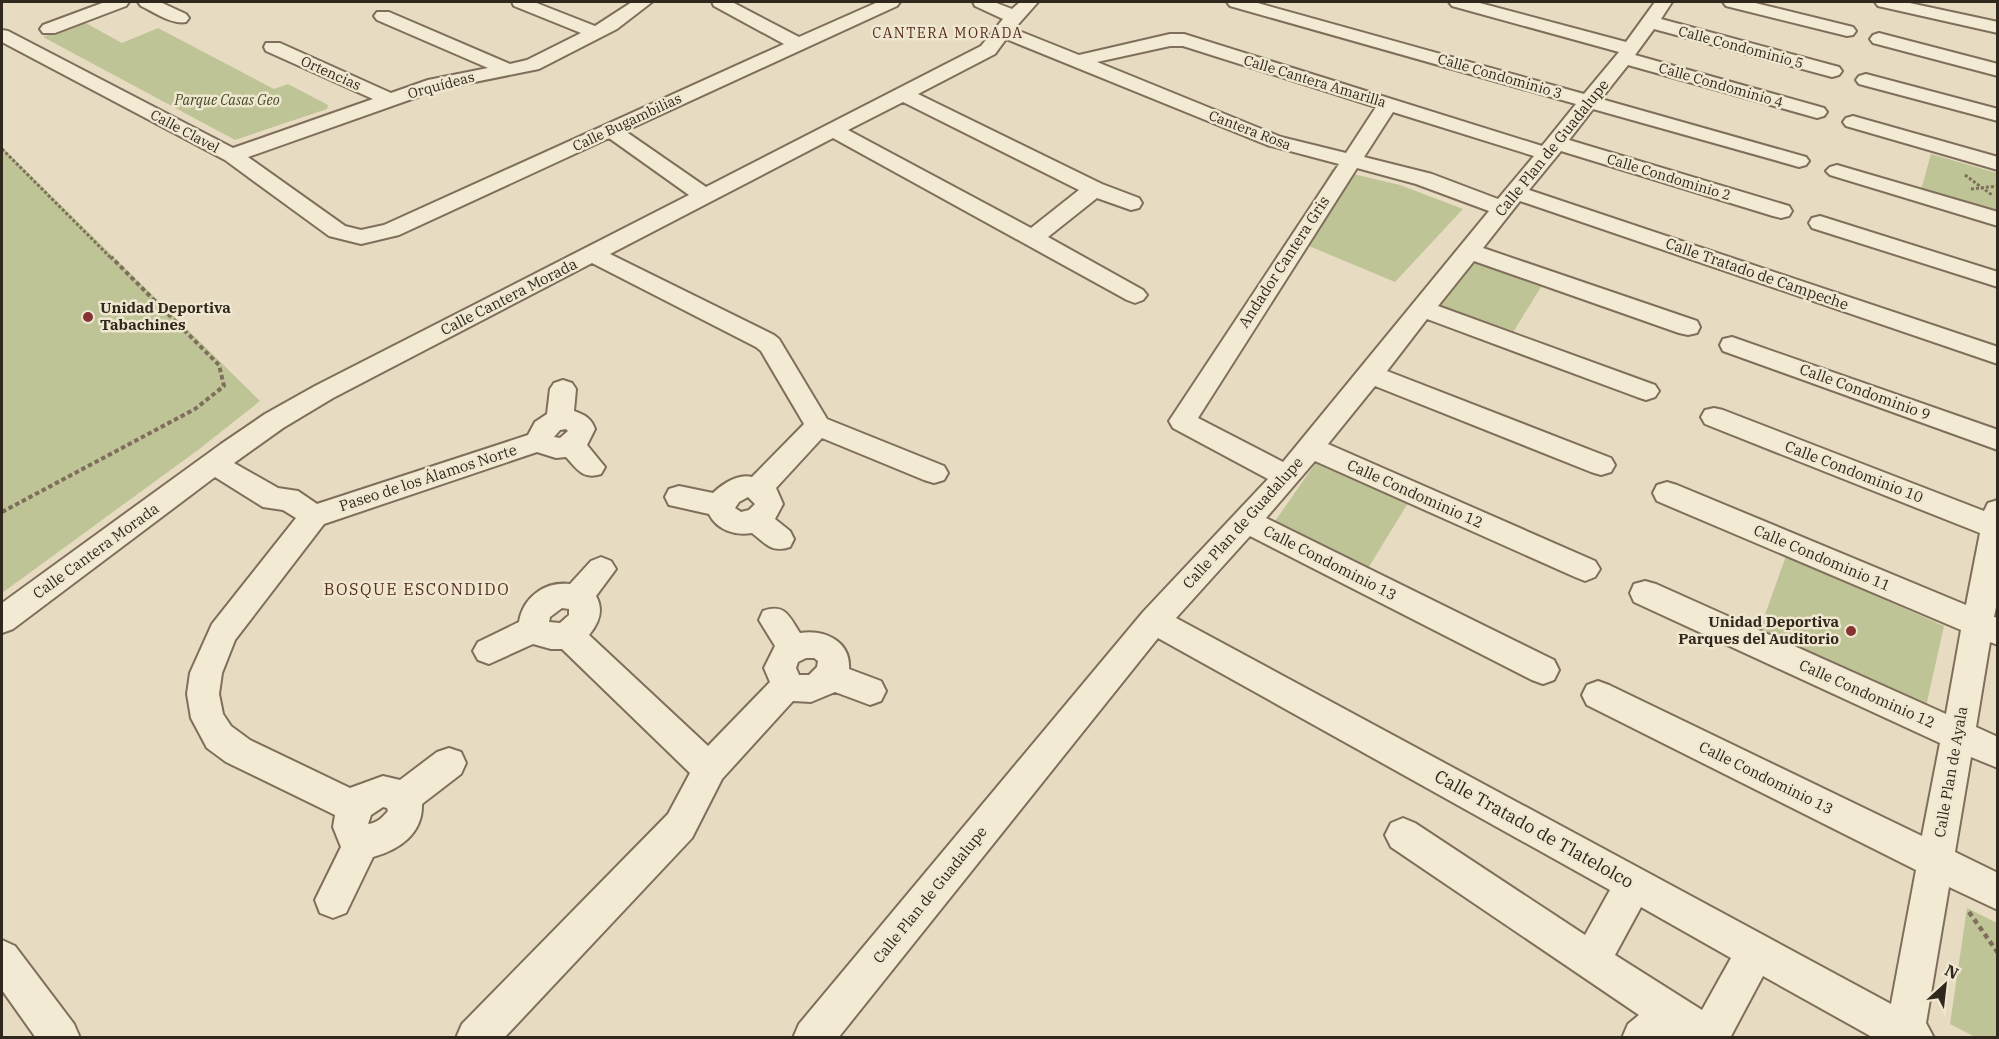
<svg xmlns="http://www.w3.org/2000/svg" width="1999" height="1039" viewBox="0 0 1999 1039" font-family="'IBM Plex Serif',serif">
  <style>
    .green { fill: #bfc497 }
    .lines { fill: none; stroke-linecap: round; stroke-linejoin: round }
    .minor-casing { stroke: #7f6e5b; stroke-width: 4 }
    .path-far2 { stroke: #7f6e5b; stroke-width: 3; stroke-dasharray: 3 2; stroke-linecap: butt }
    .path-far1 { stroke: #7f6e5b; stroke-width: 4; stroke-dasharray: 4.5 3; stroke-linecap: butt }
    .path { stroke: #7f6e5b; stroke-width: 4.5; stroke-dasharray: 5 4; stroke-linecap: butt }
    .minor { fill: #f3ead3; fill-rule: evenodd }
    .poi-dot { fill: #863334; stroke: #f0e7d0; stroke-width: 2 }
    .labels { text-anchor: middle; stroke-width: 5; stroke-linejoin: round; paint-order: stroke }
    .far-neighbourhood-label { font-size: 14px; letter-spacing: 1.5px; fill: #572d22; stroke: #f0e7d0 }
    .far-street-label { font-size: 14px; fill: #30271d; stroke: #f0e7d0 }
    .far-park-label { font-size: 14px; font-style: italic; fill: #414a27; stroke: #f0e7d0 }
    .street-label { font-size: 15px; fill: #30271d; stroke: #f0e7d0 }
    .poi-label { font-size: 15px; font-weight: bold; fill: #30271d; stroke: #f0e7d0; text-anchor: start }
    .neighbourhood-label { font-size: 16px; letter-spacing: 1.5px; fill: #572d22; stroke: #f0e7d0 }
    .near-street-label { font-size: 18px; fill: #30271d; stroke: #f0e7d0 }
  </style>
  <rect width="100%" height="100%" fill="#e7dcc2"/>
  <!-- green -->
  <path class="green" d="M82,21l40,22 36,-15 116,61 14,-5 40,21 -1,4 -92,31 -192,-103z
    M2,147l258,254 -62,49 -196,143z
    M1931,154l66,19v40l-76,-23z
    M1332,169l68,16 63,24 -68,73 -103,-43z
    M1469,260l72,27 -29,47 -77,-30z
    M1317,461l91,42 -41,67 -94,-46z
    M1786,556l158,70 -19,85 -168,-74z
    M1967,908l30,15v114h-22l-25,-13z"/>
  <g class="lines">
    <!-- minor casing -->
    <g class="minor-casing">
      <path id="minor" d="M105,2h24l-3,4 -71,27h-12l-3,-4 3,-4z
        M138,2h22l26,12 3,4 -3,4c-14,3 -32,-10 -45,-16z
        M512,2h22l61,24 37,-24h20l-35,27 -78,40 -99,20 -192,68 97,69 16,4 23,-5 400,-181 -70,-38 -2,-4h20l67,35 79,-35h22l-3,4 -272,125 81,56 275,-141 22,-27 -28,-13 -2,-4h21l18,7 8,-7h18l-24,27 65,26 91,-21h14l358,112 34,-42 -346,-98 -3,-4h27l330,92 35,-42 -167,-46 -3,-4h27l150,40 29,-40h17l-11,17 178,48 3,4 -3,4 -7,2 -178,-48 -19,26 189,53 3,4 -3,4 -7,2 -189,-53 -27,34 205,58 3,4 -3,4 -7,2 -7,-2 -199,-56 -24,31 220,66 3,5 -3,5 -8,2 -8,-2 -212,-65 -32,39 469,157v17l-478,-163 -37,47 214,73 3,6 -3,6 -9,2 -9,-2 -205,-72 -36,45 217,79 4,6 -4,6 -9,3 -9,-3 -210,-78 -40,52 224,87 4,7 -4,7 -10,3 -10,-3 -216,-86 -47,58 267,117 5,8 -5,8 -10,4 -10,-4 -260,-116 -49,57 288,142 5,10 -5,10 -11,4 -11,-4 -282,-144 -74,82 715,386 25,-134 -329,-165 -5,-10 5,-10 11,-4 11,4 313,151 18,-93 -306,-141 -4,-9 4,-9 11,-3 11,3 290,130 15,-84 -304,-129 -4,-8 4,-8 10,-3 10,3 289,120 14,-72 -275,-109 -4,-7 4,-7 9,-2 9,2 261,101 4,-8 10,-3v98l-4,19 4,1v27l-8,-3 -14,85 22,10v31l-27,-11 -16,95 43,21v37l-49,-23 -23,136 8,15h-60l-111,-62 -33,62h-108l6,-14 11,-9 -248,-168 -6,-12 6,-12 12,-5 12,5 170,112 25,-45 -452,-252 -320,400h-45l6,-14 344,-412 125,-133 -95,-51 -4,-7 170,-257 -72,-19 -261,-106 -11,15 -77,40 184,90 37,14 3,5 -3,5 -8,2 -34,-12 -49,39 95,53 4,5 -4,5 -8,3 -8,-3 -294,-162 -223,116 164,81 5,4 48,80 117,47 4,7 -4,7 -10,3 -10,-3 -102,-42 -46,50 7,16 -8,15 15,12 4,8 -4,8c-18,6 -24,-3 -38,-14 -17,3 -35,-3 -43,-19l-40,-9 -4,-8 4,-8 10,-3 34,7c9,-9 26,-20 39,-16l52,-53 -43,-73 -5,-4 -164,-84 -259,135 -50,30 -49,35 44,25 20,3 19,13 211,-69 7,-13 12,-8 3,-25 4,-6 9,-3 9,3 4,6 -2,22c11,4 17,7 21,18l-8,16 18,22 -4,7c-18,6 -24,-5 -35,-17l-10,1 -19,-6 -213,72 -89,116 -13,33 -3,21 4,20 8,12 19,14 100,48 33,-12 17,4 37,-28 12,-4 12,4 5,11 -5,11 -39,30c1,30 -23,46 -49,53l-27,56 -13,5 -13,-5 -5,-13 26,-53 -8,-20 2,-12 -109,-53 -19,-14 -16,-30 -4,-24 3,-21 22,-49 84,-106 -13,-8 -20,-3 -48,-30 -202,152 -11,4v-30l219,-159 44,-30 50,-28 374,-191 -80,-57 -210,97 -38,9 -32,-8 -104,-76 -223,-118v-12l6,1 225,117 140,-49 -107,-48 -2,-4 2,-4h14l111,50 37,-13 60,-12 -111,-48 -3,-4 3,-4h12l121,52 17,-4 54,-27 -67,-27zM1170,46h13l193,61 -30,46 -65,-16 -184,-75zM903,102l176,88 -48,38 -183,-98zM1393,112l141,44 -36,43 -66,-25 -68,-17zM1357,168l59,16 73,27 -206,251 -85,-44zM566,429l2,2 -8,7 -6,-1 6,-7zM748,497l7,7 -6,6 -8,2 -6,-4 4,-6zM383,807l4,1 1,3c-6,7 -11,12 -20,13l3,-9zM1641,907l90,51 -29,52 -87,-55z
        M1723,2h28l102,25 3,4 -3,4 -6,1 -121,-30z
        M1875,2h30l93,20v11l-120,-27z
        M1879,33l119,31v12l-125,-33 -3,-4 3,-4z
        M1866,74l132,35v12l-139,-37 -3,-4 3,-4z
        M1853,116l145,41v13l-152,-44 -3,-4 3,-4z
        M1837,165l161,47v14l-168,-51 -4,-4 4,-4z
        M1820,216l178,56v15l-186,-59 -3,-5 3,-5z
        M1732,337l266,93v20l-275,-99 -3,-6 3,-6z
        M601,557l10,4 5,8 -20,27c8,14 3,27 -7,39l119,111 62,-64 -6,-14 11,-22 -16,-26 4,-9c22,-8 26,5 37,22 24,-4 51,8 49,36l32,12 5,10 -5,10 -11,4 -35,-13 -24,10 -18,-1 -71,78 -30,59 -188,200h-48l6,-14 206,-210 22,-41 -128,-124h-11l-18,-5 -44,20 -11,-4 -5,-9 5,-9 41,-20c4,-25 26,-41 51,-38l21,-23zM562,608l7,1v6l-9,8 -11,-1 1,-5zM806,658h8l4,3 -1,6 -8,8h-10l-3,-7 2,-6z
        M2,940l13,6 59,78 6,14h-44l-34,-48z"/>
    </g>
    <!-- path-far2 -->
    <path class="path-far2" d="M2,149l110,110
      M1965,175l27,20
      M1971,189l27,-3"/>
    <!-- path-far1 -->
    <path class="path-far1" d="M2,512l193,-103 29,-23 -5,-21 -108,-108"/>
    <!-- path -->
    <path class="path" d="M1969,912l29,41"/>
    <!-- minor -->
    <use href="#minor" class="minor"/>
  </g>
  <!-- markers -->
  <g class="poi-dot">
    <circle cx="88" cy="317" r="6"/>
    <circle cx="1851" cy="631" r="6"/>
  </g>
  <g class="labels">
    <!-- far-neighbourhood labels -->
    <g class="far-neighbourhood-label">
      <text x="948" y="38">CANTERA MORADA</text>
    </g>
    <!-- far-street labels -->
    <g class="far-street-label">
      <text transform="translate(1741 47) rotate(15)" y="5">Calle Condominio 5</text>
      <text transform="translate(331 73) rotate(24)" y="5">Ortencias</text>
      <text transform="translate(1500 76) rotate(16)" y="5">Calle Condominio 3</text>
      <text transform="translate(1315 81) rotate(17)" y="5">Calle Cantera Amarilla</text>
      <text transform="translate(441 85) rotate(-15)" y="5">Orquídeas</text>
      <text transform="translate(1721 85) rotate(16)" y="5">Calle Condominio 4</text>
      <text transform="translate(627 122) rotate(-25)" y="5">Calle Bugambilias</text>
      <text transform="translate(1250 130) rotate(21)" y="5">Cantera Rosa</text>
      <text transform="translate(185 131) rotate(28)" y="5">Calle Clavel</text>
      <text transform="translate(1669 177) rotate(17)" y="5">Calle Condominio 2</text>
    </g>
    <!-- far-park labels -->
    <g class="far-park-label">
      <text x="227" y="105">Parque Casas Geo</text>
    </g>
    <!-- street labels -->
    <g class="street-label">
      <text transform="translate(1552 148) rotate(-51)" y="5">Calle Plan de Guadalupe</text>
      <text transform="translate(1284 262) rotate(-57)" y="5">Andador Cantera Gris</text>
      <text transform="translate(1757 274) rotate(19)" y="5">Calle Tratado de Campeche</text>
      <text transform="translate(509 297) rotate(-27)" y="5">Calle Cantera Morada</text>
      <text transform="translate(1865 392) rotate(20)" y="5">Calle Condominio 9</text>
      <text transform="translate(1854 472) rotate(21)" y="5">Calle Condominio 10</text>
      <text transform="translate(428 478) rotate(-18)" y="5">Paseo de los Álamos Norte</text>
      <text transform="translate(1415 494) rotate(24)" y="5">Calle Condominio 12</text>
      <text transform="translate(1243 523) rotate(-48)" y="5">Calle Plan de Guadalupe</text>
      <text transform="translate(96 551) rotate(-36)" y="5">Calle Cantera Morada</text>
      <text transform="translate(1822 558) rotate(23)" y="5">Calle Condominio 11</text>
      <text transform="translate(1330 563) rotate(27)" y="5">Calle Condominio 13</text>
      <text transform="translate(1867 694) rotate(24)" y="5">Calle Condominio 12</text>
      <text transform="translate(1951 772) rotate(-80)" y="5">Calle Plan de Ayala</text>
      <text transform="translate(1766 778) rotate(26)" y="5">Calle Condominio 13</text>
      <text transform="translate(930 895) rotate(-51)" y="5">Calle Plan de Guadalupe</text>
    </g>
    <!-- poi labels -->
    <g class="poi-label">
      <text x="100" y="313">Unidad Deportiva<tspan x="100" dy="17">Tabachines</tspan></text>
      <text x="1839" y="627" text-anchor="end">Unidad Deportiva<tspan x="1839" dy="17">Parques del Auditorio</tspan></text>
    </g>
    <!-- neighbourhood labels -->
    <g class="neighbourhood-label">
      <text x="417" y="595">BOSQUE ESCONDIDO</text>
    </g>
    <!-- near-street labels -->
    <g class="near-street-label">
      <text transform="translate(1534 829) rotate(29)" y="6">Calle Tratado de Tlatelolco</text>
    </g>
  </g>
  <!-- border -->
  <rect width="1999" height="1039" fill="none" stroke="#30271d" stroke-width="6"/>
  <!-- north arrow -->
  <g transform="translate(1945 985) rotate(27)" stroke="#f0e7d0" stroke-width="4.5" paint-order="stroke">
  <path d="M0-4.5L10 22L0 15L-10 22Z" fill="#30271d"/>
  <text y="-9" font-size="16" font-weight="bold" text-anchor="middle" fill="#30271d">N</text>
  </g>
</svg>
